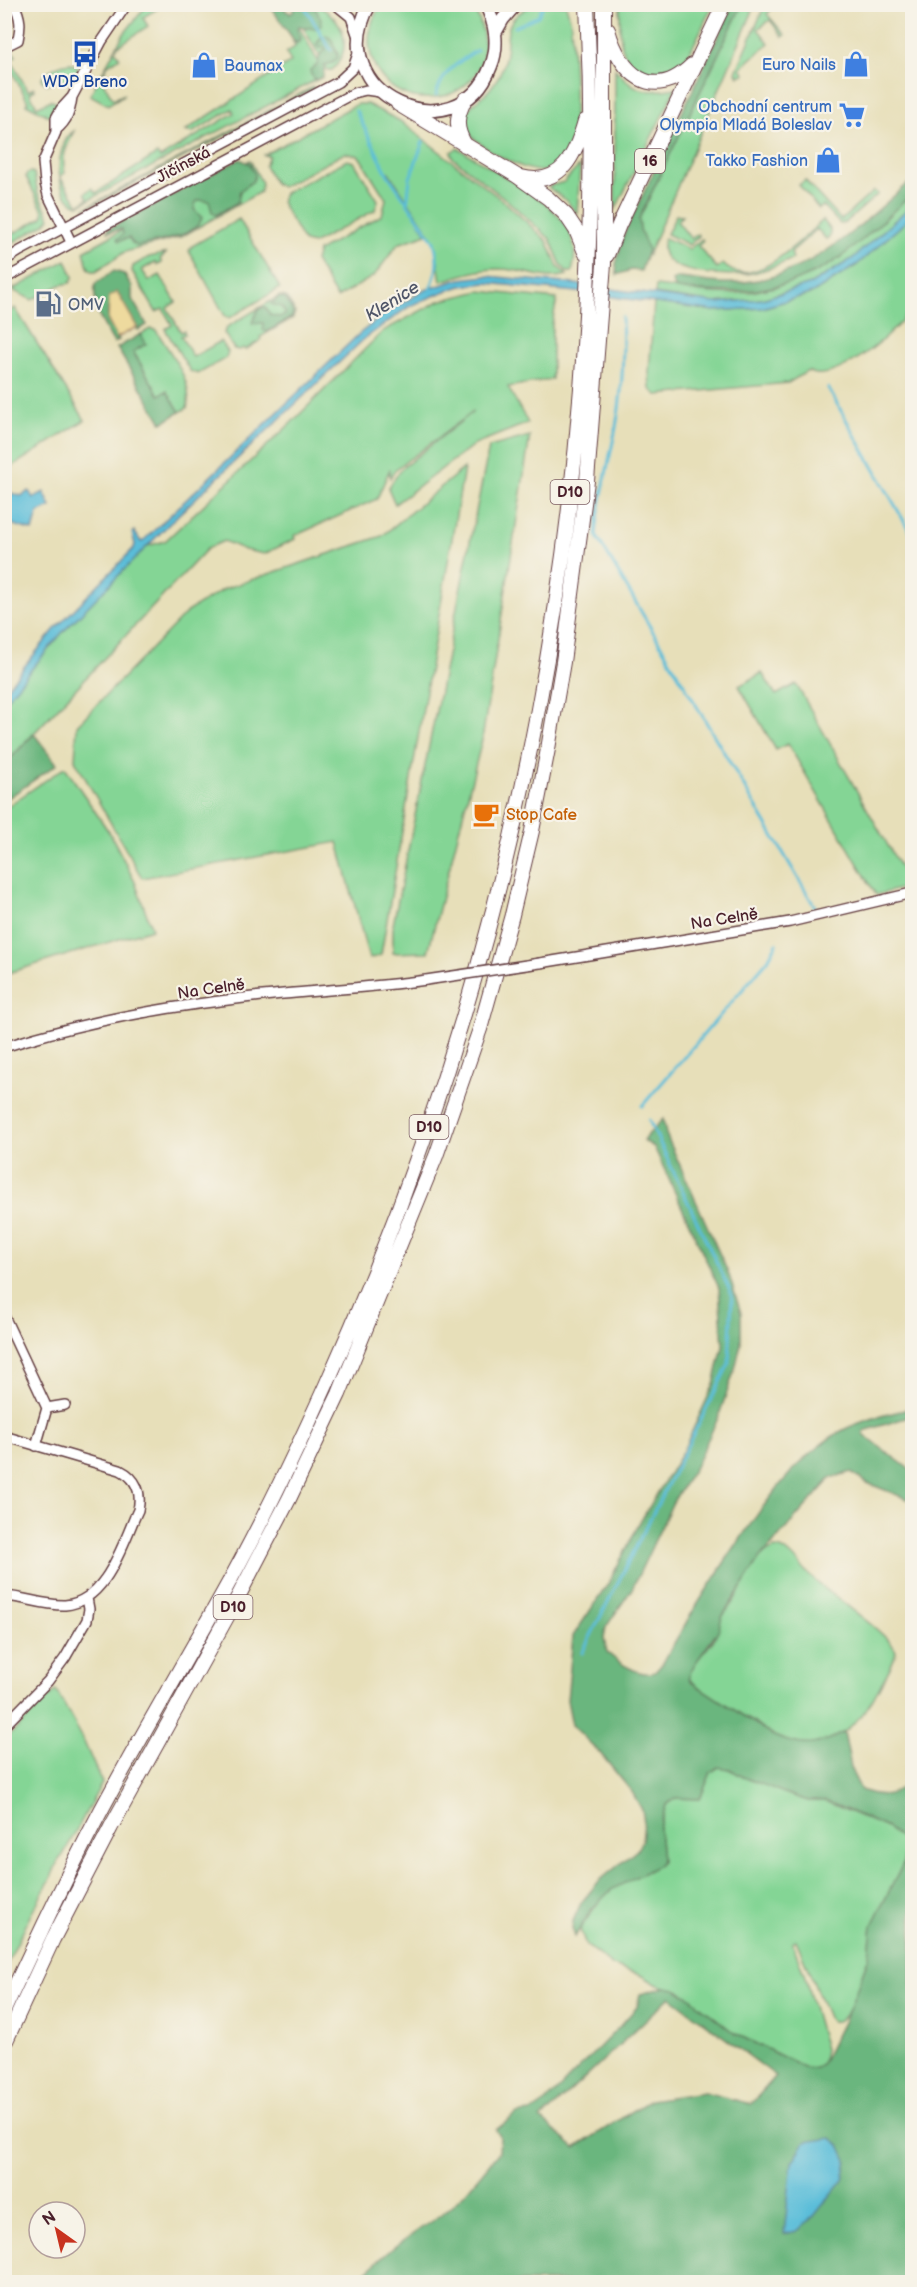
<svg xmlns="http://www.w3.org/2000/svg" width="917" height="2287" viewBox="0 0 917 2287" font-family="'Balsamiq Sans',sans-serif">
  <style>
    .green { fill: #84d595; stroke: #677a60; stroke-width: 1.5 }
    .forest { fill: #6bb67e; stroke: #5a6a54; stroke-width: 1.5; fill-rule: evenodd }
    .sand { fill: #eeda9e; stroke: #9c7c64; stroke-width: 1.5 }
    .water { fill: #5abdd9; stroke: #526e82; stroke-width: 1.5 }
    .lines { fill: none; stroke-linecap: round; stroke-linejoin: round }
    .stream { stroke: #5abdd9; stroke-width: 3 }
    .minor-casing { stroke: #623c40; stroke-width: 12 }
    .major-casing { stroke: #623c40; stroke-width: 15 }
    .highway-casing { stroke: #623c40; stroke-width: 16 }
    .minor { stroke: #fff; stroke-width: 9 }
    .major { stroke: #fff; stroke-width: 12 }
    .highway { stroke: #fff; stroke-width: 14 }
    .minor-bridge-casing { stroke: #623c40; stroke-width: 12; stroke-linecap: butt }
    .minor-bridge { stroke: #fff; stroke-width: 9 }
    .labels { text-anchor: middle; stroke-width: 4.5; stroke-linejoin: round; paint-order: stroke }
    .shield { fill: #f7f3e8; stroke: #7e5f64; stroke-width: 1.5 }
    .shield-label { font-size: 15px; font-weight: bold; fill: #4a1f2b }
    .shop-label { font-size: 16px; fill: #366cbe; stroke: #f7f3e8; text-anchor: end }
    .transit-label { font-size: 16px; fill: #164399; stroke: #f7f3e8 }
    .street-label { font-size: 16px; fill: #4a1f2b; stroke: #f7f3e8 }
    .service-label { font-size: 16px; fill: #4e5e75; stroke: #f7f3e8; text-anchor: start }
    .food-label { font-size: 16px; fill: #c56008; stroke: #f7f3e8; text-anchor: start }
    .water-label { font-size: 18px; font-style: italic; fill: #505668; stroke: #f7f3e8 }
  </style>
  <rect width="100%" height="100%" fill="#f7f3e8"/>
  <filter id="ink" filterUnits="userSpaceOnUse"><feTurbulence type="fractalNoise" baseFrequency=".0167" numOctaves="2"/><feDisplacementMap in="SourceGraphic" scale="12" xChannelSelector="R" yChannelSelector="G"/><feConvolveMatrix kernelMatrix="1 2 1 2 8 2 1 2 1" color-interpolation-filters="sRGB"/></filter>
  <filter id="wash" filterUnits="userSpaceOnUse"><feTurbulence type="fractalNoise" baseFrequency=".008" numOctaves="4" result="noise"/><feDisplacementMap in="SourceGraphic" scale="24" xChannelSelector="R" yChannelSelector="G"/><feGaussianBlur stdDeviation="1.35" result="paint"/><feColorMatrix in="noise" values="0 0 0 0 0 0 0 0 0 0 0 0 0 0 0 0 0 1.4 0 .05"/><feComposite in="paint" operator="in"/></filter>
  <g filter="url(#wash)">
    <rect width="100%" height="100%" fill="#e7dfb9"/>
    <!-- green -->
    <path class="green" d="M383,4l87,1c10,11 13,23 14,37 3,66 -99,80 -114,9 -3,-15 1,-35 13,-47z
      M147,5h17l-19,11 -2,2 5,8 -31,21 -2,3 5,7 -13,9 -6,13 12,20 12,-5 -17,11 -18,-10 33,-60z
      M313,5c6,0 7,2 12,5 22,15 26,42 7,60h-5l-2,-5 9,-3 4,-8 -9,-17 -3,-2 -7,13h6l1,2 -5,4 -1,3 -17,-30 3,2 12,-16z
      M532,5h34l5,17c1,26 8,110 -2,128 -4,8 -14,19 -23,21 -19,4 -81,-29 -82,-49 0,-14 16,-23 25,-32 6,-7 11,-15 14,-24 10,-29 -7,-42 29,-61z
      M620,5h93c-9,16 -17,40 -28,54 -19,24 -55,17 -63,-12 -3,-13 -2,-29 -2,-42z
      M742,5h12l-2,8 -104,242 -8,-26 -1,-10z
      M765,5h4l-1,1 3,4 -4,4 18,21 -2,2 -13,-17 -12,9 11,14 -28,25 4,6 -7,2 -2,-4z
      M299,27l20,36 -5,16h4l-239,126c-26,-6 -25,-61 -5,-74 -7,15 -13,25 -9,42l-5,4 19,28 9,-7 -3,-5 7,-5 4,5 61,-39 3,4 74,-45 -2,-4 -40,24 -7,-2 106,-69 -5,-9 10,-7 -3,-4 5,1 3,-5 -4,-9z
      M11,50l5,6 -5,4 17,31 6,-3 1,2 -5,3 7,14 14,-7 5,3 6,-3 -5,9 -4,-2 -4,9 -23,-12 2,-2 -23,-44v-5z
      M70,63l9,4 -9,16 -10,-2 -13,3 -5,-3v-4c8,-8 16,-13 28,-14z
      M615,69c22,24 30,24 61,19l-61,122z
      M313,87l1,2 -229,120v-1z
      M357,104h10l33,17 106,82 41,38 11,26 9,8c-23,7 -43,-6 -66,-6 -20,-1 -41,7 -60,12l-6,-36 -5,-11 -42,-63 39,63 -29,10 -24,32 -37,22 -22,-37 3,-10 64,-36 4,-16 -27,-43 -14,-3 -63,34 -7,-3 -10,-18 4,-10 -5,-1z
      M457,148c16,8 32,19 48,29 35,21 81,47 67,95h-5l-6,-7 -11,-26 -42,-38 -55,-43 -2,-6z
      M250,160l12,23 -2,9 -79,45 -56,15 -29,19h-4l-4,-4 -4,-16z
      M347,160l7,2 24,38 -3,10 -62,34 -9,-2 -23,-40 3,-9z
      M579,166l1,1 -3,47 -10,-13 -18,-13 1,-2 14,-4z
      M31,172l3,1 4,20 12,25 -5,6 -40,23v-9l38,-21v-6l-17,-34 1,-4z
      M805,180l36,40 33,-29 4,3 -33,29 -5,1 -17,-18 -4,3 -20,-24z
      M912,194v11l-60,54 -41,25 -49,15 -47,4 -60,-9 1,-8c19,2 39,6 59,7 86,6 138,-47 197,-99z
      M676,215l6,1 -5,5 14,18 6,-5 2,2 -10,9 -22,-11z
      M912,216c0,16 4,78 0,89 -10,24 -65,68 -91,69 -4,1 -9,-1 -13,-3l-20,12 -131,12 -7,-6 -1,-17 5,-70 60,9 48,-3 51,-15 44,-28z
      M239,219l41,69 -50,30 -5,-2 -36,-65 3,-5z
      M823,220l7,9v7l-4,3 -9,-10 -26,23 2,7c-13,5 -26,11 -40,14 -22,4 -105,4 -88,-35l24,11 13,-10 1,2 -5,5 19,22 6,-4c28,30 80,-26 100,-44z
      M167,253l-7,6 2,4 -4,2 -3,-3 -13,8 7,11 11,-6 16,27 -9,6 14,24 3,-1 1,3 -4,2 12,21 28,-16 7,11 -2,6 -28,16 -8,-3 -25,-42 7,-4 -9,-16 -7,3 -24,-41 1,-5 16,-9z
      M66,260l7,17 -3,6 -10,2 -28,15 -20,-10z
      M480,291l77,8 -5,25v55l-44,8 20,36 -53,21 -80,60 -7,-16 13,-19 72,-57 -77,57 -6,9 -1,-7 -12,28 -83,37 1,3 -31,15 -19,-4 -21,-9 -16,7 -203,216v-63l56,-67 86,-88 18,-5 124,-116 94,-94 56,-30z
      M279,296l7,1 9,15 -2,6 -33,19 1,3 -16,10 -2,-2 -3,2 -6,-1 -10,-16 3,-6z
      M15,308l70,112 -80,51v-157z
      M150,329l6,1c13,22 39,52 31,78l-7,4 -13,-21 -8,4 -26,-44 13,-7 -5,-10z
      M530,436l-48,304 -54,212 -35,1v-28l96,-478z
      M464,468l-83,487 -12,4 -31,-117 -196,36 -67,-118 2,-35 111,-114 36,-22 158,-53z
      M762,673l14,22 20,-11 115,202 -35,9 -88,-151 -12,6 -37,-64z
      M65,767l46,68 24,47 17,47 -147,45v-166z
      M775,1548c16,1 24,17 35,28 17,17 82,59 86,76 -3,13 -10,23 -16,34 -14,29 -42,63 -79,59 -9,-1 -18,-5 -27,-9l-75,-49 -9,-7 -1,-4c4,-14 16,-24 24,-35 5,-8 4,-15 8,-22 4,-7 10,-13 14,-20 10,-16 20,-45 40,-51z
      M56,1690l25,45 21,48 -39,72 -5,6 -7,17 -21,38 -25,52v-228z
      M721,1766l66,28 21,7h17l62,27 14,11 3,6 1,10 -2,9 -31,61 -3,31 -20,54c-5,7 -11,14 -20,10l-33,-80 -4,2 12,32 21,75 -2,13 -9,7h-6l-74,-36 -53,-42 -23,-6 -15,-9 -30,-10 -27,-21 -6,-16 19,-28 19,-17 39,-18 5,-4 -3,-34 7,-23 10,-7 24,1 11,-27z"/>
    <!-- forest -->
    <path class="forest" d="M733,5h9l-103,214 1,10 8,21 -7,21 -10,-1 -14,5 -1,-11 8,-30z
      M270,6l15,-1v5l5,3 4,-3 1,-5h18l8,14v7l-7,3 -15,-3 -2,3 4,12 -6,1z
      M326,35l6,5 6,17 -4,5 -9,3 -2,12 -7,3 -5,-5 -1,-5 7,-5 3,-11 6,-4 -1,-2h-6l-3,-3 5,-8z
      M240,159l10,5 5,11 -2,6 -13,10 -2,11 -22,13 -4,-3 -3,-11 -9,-1 -4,2 -2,7 8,9c-6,19 -48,24 -65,28l-5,-3 -3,-5 -10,3 -2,-2 6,-5 -1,-5 -15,3 1,-3z
      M912,180v14c-26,23 -51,50 -80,69 -50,31 -100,32 -156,26l-4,-8 5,-3c18,1 37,6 55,5 75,-2 127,-57 180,-103z
      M114,271l10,3 8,13v12l15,26 -9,5 -21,-38 -8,5 -1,24 11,19 -5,3c-13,-22 -21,-33 -19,-59z
      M279,297l6,1 8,14 -1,5 -25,15 -4,-2v-7l-11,1 5,-13 6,-4 3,1 4,7 9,2 6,-2v-3l-4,-5 -10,-3z
      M141,334l5,10 -13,8 26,43 8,-4 13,21 -18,11 -45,-75z
      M34,734l23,30 -52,36v-36z
      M663,1119l3,15 63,141 12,38v31l-6,25 -17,49 -23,49 -22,35 -41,87 -26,38 -2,11 3,14c10,10 34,26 48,20l8,-9c20,-37 43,-73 67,-109 31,-45 63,-96 113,-124 21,-11 47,-16 69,-22v8l-48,15v4l48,36v30l-47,-19 -14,-10 -20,6 -71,80 -38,59 -4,14 -24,34 -5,11 1,4 9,7 75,49c29,12 43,11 70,-4l8,40 9,18c24,9 32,5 51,-10v502h-558l40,-35 49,-34 21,-19 35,-42 1,-15 -4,-7 20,-16 15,-2 15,-10 74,-76 17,-19 3,-13 25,-7 11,2 11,6 47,38 74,36 8,-1 7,-6 26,-52 20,-54 3,-31 31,-61 2,-9 -1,-10 -3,-6 -14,-11 -28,-13 -34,-14h-17l-21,-7 -44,-17 -13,-8 -12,-2 -7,5 -11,27 -24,-1 -10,7 -7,23 3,32 -3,5 -48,25 -20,20 -16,27 -3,-9 1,-7 8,-18 18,-22 38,-31 5,-10 2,-18 -2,-12 -10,-18 -32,-39 -28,-28 -5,-25 6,-64 35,-52 32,-62 43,-71 31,-67 9,-38 -4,-58 -65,-141 -11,-7zM670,1997l106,79 -25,28 -47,-12 -54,8 -75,48 -34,-29zM788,2204l29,7c-9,12 -18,19 -32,23z"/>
    <!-- sand -->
    <path class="sand" d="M117,292l20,35 -20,11 -9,-17 1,-24z"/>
    <!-- water -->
    <path class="water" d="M912,205v11l-55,49 -44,28 -51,15 -48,3 -138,-19 -90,-9 -25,3 -18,6 -33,14 -46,33 -187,177 -116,118 -56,67v-11l50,-61 79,-81 1,-4 -3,-11 2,-2 7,11 2,-1 216,-207 29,-23 37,-21 35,-11 26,-3 89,8 140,19 47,-4 49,-15 41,-25z
      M4,491l17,5 8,-5 4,7 11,-6 7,15 -13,6 -5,18 -28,-9z
      M831,2138l9,7 7,15 -4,20 -33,41 -13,10 -13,3 8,-72 13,-20z"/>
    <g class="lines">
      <!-- stream -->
      <path class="stream" d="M303,4l28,46
        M515,27l23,-11 6,-12
        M436,95c7,-24 21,-32 41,-45
        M356,111l32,64 45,65c7,18 4,33 -3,50
        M407,204l3,-26 13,-36
        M622,317c2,37 1,73 -6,110 -7,36 -17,72 -20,108l219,372
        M828,388l84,147
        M642,1106l126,-146 9,-17
        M582,1653l147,-289 3,-69 -83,-175"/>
    </g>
  </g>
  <g filter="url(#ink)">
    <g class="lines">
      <!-- minor casing -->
      <g class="minor-casing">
        <path id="minor" d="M335,4l16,13 7,20
          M4,47l14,-7c3,-14 3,-22 -4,-36
          M56,130c12,-10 14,-18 16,-33
          M71,242l-23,-47 -3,-12 -2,-21 13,-30v-14l5,-9 11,-12 30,-56 25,-37
          M4,261l16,-10 318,-169 15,-14 6,-17
          M4,279l350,-186 12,-3 14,2
          M540,963l250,-41 122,-29
          M4,1047c75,-24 154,-39 232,-48 63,-8 127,-10 190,-19
          M4,1316l43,92 -11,38
          M47,1408l18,-3
          M4,1436l116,34c16,8 22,22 18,40 -15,32 -31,92 -73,95 -20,1 -41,-8 -61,-9
          M4,1726l44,-45 17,-23 22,-38 2,-11 -2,-11"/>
      </g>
      <!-- major casing -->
      <g class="major-casing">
        <path id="major" d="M370,4c-51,91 87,152 121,62 8,-20 5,-43 -6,-62
          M495,33l8,-14 13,-15"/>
      </g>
      <!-- highway casing -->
      <g class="highway-casing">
        <path id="highway" d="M608,30c12,43 44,74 84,35
          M465,99c-9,18 -10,28 0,46
          M398,104l119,72 31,22 18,17 10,15 9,22
          M521,177c41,11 55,-24 64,-56
          M607,255l12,-30 105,-221
          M4,2010c30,-65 60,-129 93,-192 40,-76 84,-149 125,-223 38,-68 72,-139 104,-210 194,-431 284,-909 261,-1381
          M4,2045l49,-106 58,-112 127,-230 51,-98 50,-105 97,-238 44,-127 32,-114 20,-84 16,-82 15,-87 24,-181 17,-217v-260"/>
      </g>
      <!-- minor -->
      <use href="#minor" class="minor"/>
      <!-- major -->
      <use href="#major" class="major"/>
      <!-- highway -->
      <use href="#highway" class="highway"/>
      <!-- minor-bridge casing -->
      <g class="minor-bridge-casing">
        <path id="minor-bridge" d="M426,980l114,-17"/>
      </g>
      <!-- minor-bridge -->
      <use href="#minor-bridge" class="minor-bridge"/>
    </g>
  </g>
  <!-- icons -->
  <defs>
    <g id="bus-bare" transform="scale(2.07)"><path d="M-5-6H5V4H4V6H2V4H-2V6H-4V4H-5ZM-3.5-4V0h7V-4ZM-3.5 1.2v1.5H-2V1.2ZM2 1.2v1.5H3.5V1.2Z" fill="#1a4fb4" stroke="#f7f3e8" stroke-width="2.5" paint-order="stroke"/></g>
    <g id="shop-bare" transform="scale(2.07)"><path d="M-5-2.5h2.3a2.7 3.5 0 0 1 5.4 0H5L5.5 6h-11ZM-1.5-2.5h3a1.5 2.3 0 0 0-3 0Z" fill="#3f7fe0" stroke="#f7f3e8" stroke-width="2.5" paint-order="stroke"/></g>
    <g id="supermarket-bare" transform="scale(2.07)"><path d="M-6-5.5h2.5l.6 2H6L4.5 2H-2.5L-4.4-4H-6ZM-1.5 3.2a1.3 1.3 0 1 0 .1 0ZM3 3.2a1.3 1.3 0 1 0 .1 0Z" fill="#3f7fe0" stroke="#f7f3e8" stroke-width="2.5" paint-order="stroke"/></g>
    <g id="fuel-bare" transform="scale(2.07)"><path d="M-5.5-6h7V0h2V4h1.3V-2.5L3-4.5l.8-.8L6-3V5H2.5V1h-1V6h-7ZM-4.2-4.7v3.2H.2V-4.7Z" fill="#5c6f8a" stroke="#f7f3e8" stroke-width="2.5" paint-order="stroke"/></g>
    <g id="cafe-bare" transform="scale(2.07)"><path d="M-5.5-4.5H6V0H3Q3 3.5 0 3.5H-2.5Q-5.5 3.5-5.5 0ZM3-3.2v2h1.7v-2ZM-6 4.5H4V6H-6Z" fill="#e8710a" stroke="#f7f3e8" stroke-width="2.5" paint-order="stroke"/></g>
  </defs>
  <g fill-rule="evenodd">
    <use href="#bus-bare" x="85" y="54"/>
    <use href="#shop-bare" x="856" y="64"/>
    <use href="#shop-bare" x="204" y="65"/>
    <use href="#supermarket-bare" x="852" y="115"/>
    <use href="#shop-bare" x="828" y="160"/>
    <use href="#fuel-bare" x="48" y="304"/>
    <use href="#cafe-bare" x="486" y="814"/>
  </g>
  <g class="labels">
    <!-- shield labels -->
    <g class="shield">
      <rect x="635" y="149" width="30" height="24" rx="4.5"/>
      <rect x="550.5" y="480" width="39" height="24" rx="4.5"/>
      <rect x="409.5" y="1115" width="39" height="24" rx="4.5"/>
      <rect x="213.5" y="1595" width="39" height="24" rx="4.5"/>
    </g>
    <g class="shield-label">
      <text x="650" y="166">16</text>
      <text x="570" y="497">D10</text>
      <text x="429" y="1132">D10</text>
      <text x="233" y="1612">D10</text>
    </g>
    <!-- shop labels -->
    <g class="shop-label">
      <text x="836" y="70">Euro Nails</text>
      <text x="224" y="71" text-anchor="start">Baumax</text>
      <text x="832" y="112">Obchodní centrum<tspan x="832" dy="18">Olympia Mladá Boleslav</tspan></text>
      <text x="808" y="166">Takko Fashion</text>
    </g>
    <!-- transit labels -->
    <g class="transit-label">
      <text x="85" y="87">WDP Breno</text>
    </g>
    <!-- street labels -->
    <g class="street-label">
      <text transform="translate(183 164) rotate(-28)" y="6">Jičínská</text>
      <text transform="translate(724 918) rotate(-9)" y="6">Na Celně</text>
      <text transform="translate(211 988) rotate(-8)" y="6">Na Celně</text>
    </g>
    <!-- service labels -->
    <g class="service-label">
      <text x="68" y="310">OMV</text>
    </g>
    <!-- food labels -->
    <g class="food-label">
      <text x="506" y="820">Stop Cafe</text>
    </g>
    <!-- water labels -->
    <g class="water-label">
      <text transform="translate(392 301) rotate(-32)" y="6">Klenice</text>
    </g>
  </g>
  <!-- margin -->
  <rect width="917" height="2287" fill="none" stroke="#f7f3e8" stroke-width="24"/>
  <!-- north arrow -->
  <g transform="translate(57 2230) rotate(326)"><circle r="28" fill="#f7f3e8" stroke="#b29e9c" stroke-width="1.5"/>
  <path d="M0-4.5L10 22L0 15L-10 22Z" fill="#c8321e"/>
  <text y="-9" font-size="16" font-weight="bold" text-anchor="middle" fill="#4a1f2b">N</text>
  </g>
</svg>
